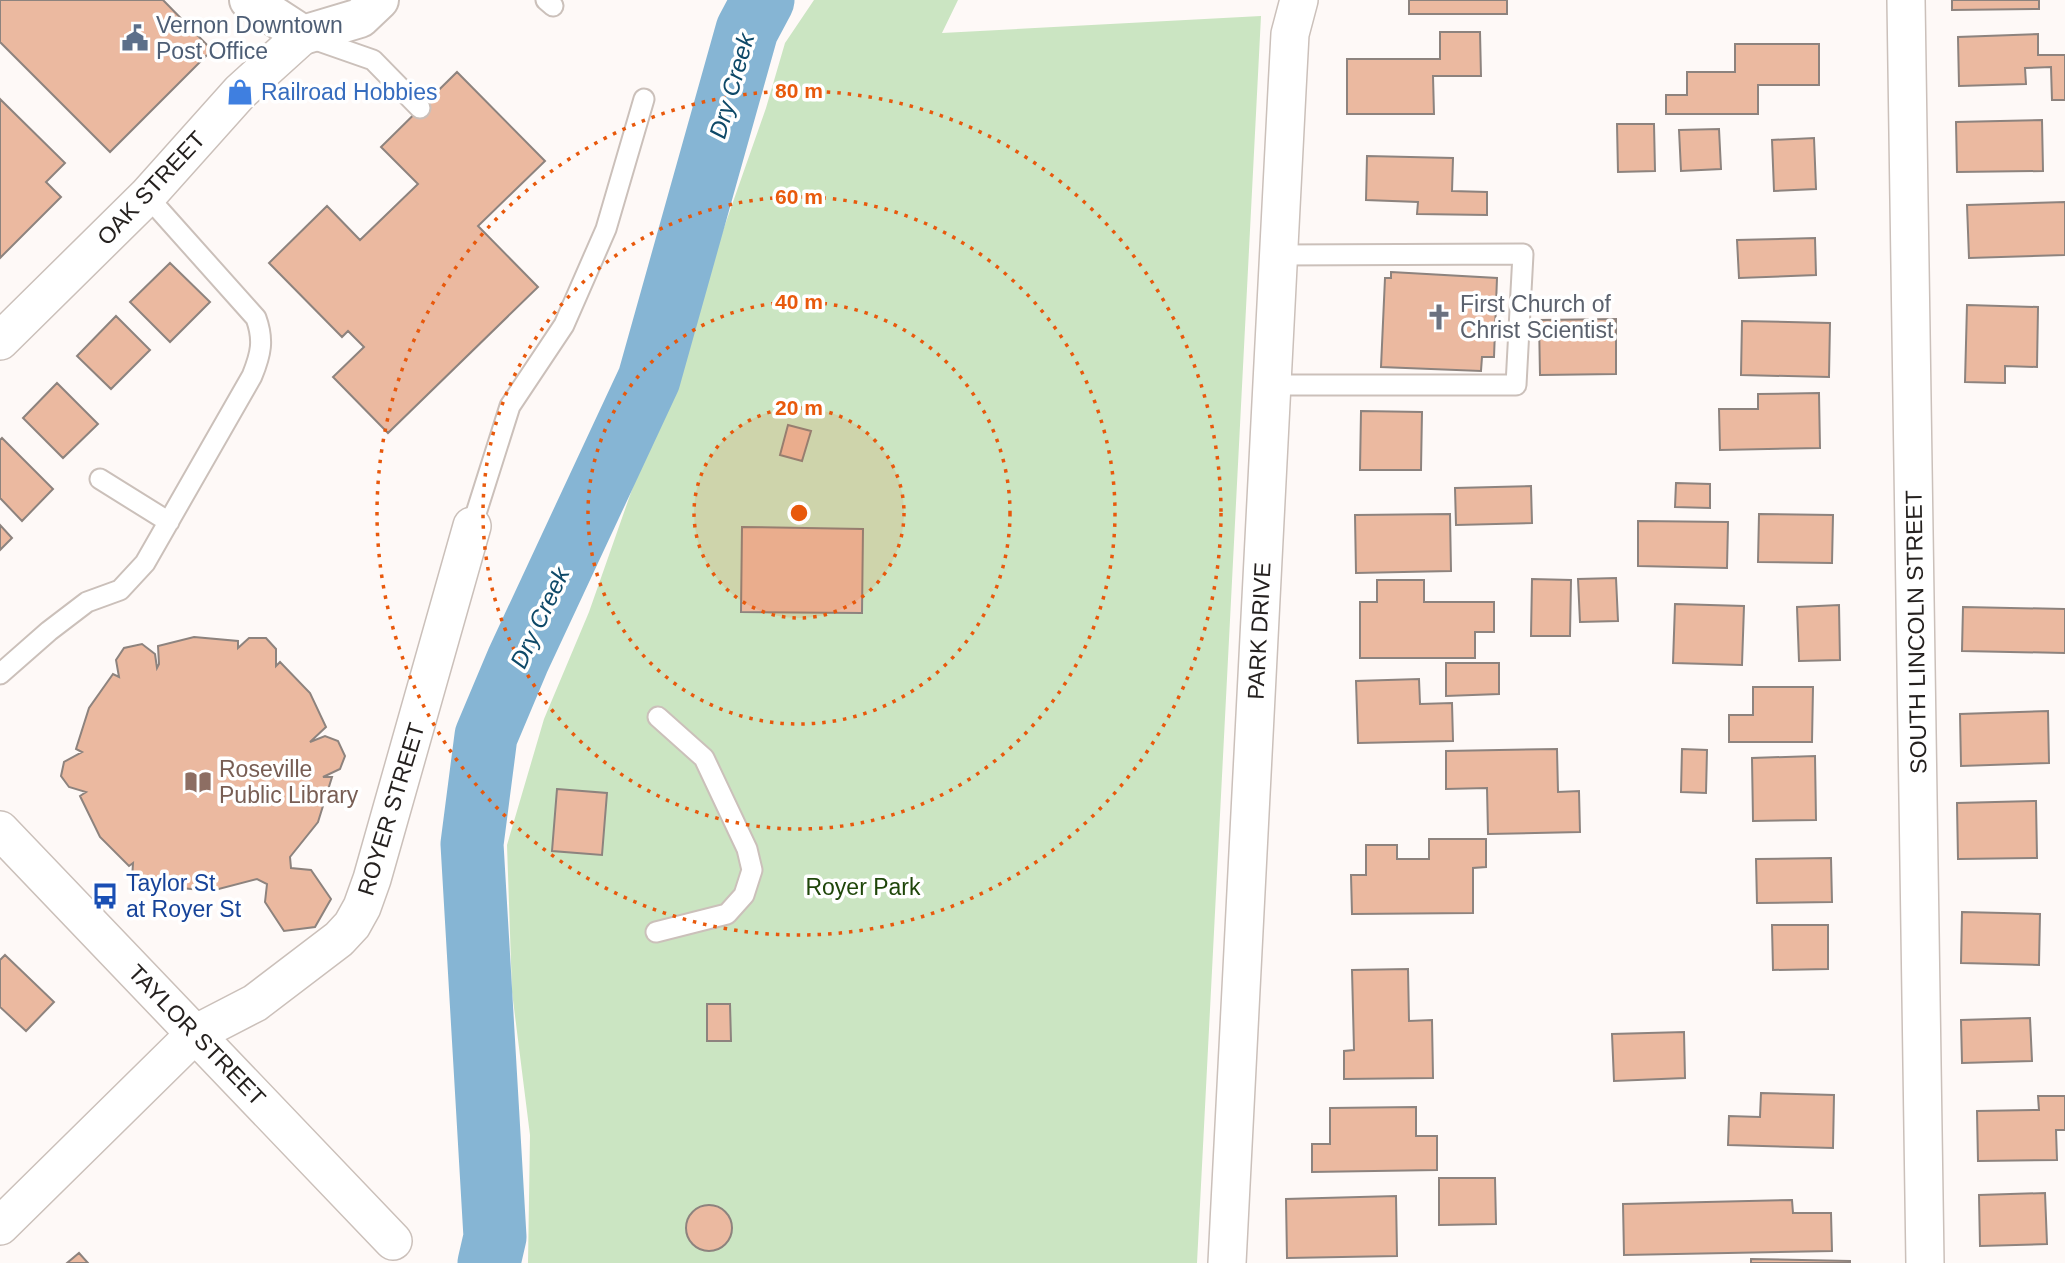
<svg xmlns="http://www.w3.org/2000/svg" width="2065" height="1263" viewBox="0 0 2065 1263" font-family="Helvetica,sans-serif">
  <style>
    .green { fill: #cbe5c2 }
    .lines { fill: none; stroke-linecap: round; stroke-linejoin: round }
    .river { stroke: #86b5d4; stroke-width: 63 }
    .building { fill: #ebb9a0; stroke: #8d837e; stroke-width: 2 }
    .lane-casing { stroke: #cbc0ba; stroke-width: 23 }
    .street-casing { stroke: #cbc0ba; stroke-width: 40 }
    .secondary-casing { stroke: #cbc0ba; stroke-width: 42 }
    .lane { stroke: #fff; stroke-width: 19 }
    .street { stroke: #fff; stroke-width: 37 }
    .secondary { stroke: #fff; stroke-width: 38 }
    .ring { fill: none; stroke: #e8590c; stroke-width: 3.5; stroke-dasharray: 3.5 7 }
    .labels { text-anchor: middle; stroke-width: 7; stroke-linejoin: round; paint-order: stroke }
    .service-label { font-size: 23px; fill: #4e5e75; stroke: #fff; text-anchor: start }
    .shop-label { font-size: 23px; fill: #366cbe; stroke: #fff; text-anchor: start }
    .street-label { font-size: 23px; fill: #25211f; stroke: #fff }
    .worship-label { font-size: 23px; fill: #5b616d; stroke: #fff; text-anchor: start }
    .education-label { font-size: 23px; fill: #785e54; stroke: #fff; text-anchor: start }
    .transit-label { font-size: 23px; fill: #164399; stroke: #fff; text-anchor: start }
    .park-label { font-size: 23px; fill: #1f460a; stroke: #fff }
    .water-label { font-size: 24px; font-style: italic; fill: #0e4968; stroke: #fff }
    .centre { fill: #e8590c; stroke: #fff; stroke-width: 3.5 }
    .ring-label { font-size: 21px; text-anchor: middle; font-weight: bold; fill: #e8590c; stroke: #fff; stroke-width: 7; stroke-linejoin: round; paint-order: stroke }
  </style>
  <rect width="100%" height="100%" fill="#fef9f7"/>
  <!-- green -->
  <path class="green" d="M814,0h144l-16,33 319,-17 -64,1247h-669l2,-128 -18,-143 -5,-147 37,-126 45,-107 177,-504 19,-65z"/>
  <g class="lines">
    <!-- river -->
    <path class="river" d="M489,1263l6,-26 -23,-393 14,-108 32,-76 131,-281 98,-349 16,-30"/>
  </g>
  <!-- building -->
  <path class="building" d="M0,0h163l49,50 -102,102 -110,-110z
    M1409,0h98v14h-98z
    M1952,0h87v9l-87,1z
    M1440,32h40l1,44h-48l1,38h-87v-55h93z
    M2038,34v21h27v45h-13l-1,-33 -26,1 1,16 -67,2 -1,-49z
    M1735,44h84v41h-61v29h-92v-19h21v-23h48z
    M457,72l88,89 -67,65 60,61 -150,146 -55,-56 31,-30 -16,-16 -6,6 -73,-74 58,-57 33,34 58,-56 -37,-37z
    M0,99l65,64 -19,19 15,15 -61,61z
    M2042,120l1,51 -86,1 -1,-50z
    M1617,124h37l1,47 -37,1z
    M1719,129l2,40 -40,2 -2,-41z
    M1814,138l2,51 -42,2 -2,-51z
    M1367,156l86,2 -1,33 35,1v23l-70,-1 1,-12 -52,-2z
    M2065,202v53l-96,3 -2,-53z
    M1815,238l1,37 -77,3 -2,-38z
    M170,263l40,39 -40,40 -40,-40z
    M1391,272l106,6 -3,79h-12l-1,14 -100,-4 4,-89h6z
    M1967,305l71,2 -1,60 -32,-1v17l-40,-1z
    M116,316l34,34 -39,39 -34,-33z
    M1616,319v55l-76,1 -1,-55z
    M1742,321l88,2 -1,54 -88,-2z
    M57,383l41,41 -35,34 -40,-40z
    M1819,393l1,55 -100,2 -1,-41h39v-15z
    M1361,411l61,1 -1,58h-61z
    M788,425l23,6 -9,30 -22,-6z
    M2,438l51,51 -31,32 -22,-23v-58z
    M1676,483l34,1v24l-35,-1z
    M1531,486l1,37 -76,2 -1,-37z
    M1450,514l1,57 -95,2 -1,-58z
    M1759,514l74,1 -1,48 -74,-1z
    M1638,521l90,1 -1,46 -89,-2z
    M0,525l12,13 -12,12z
    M742,527l121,2 -1,84 -121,-1z
    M1616,578l2,43 -38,1 -2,-43z
    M1532,579l39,1 -1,56h-39z
    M1377,580h47v22h70v30h-19v26h-115v-56h17z
    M1675,604l69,2 -2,59 -69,-2z
    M1839,605l1,55 -41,1 -2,-54z
    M1963,607l102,2v44l-103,-2z
    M194,637l44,4v7l11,-10h17l10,11v17l4,-4 30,31 16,34 -16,15 15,-6 13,5 7,15 -5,13 -17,8h9l-14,45 -28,35 1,11 20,2 20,29 -16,28 -31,4 -19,-29 2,-18 -10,-5 -46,12 -39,-4v-8l-13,13 -18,-1 -9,-11 1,-17 -4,3 -29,-29 -20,-41 6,-4 -17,-5 -8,-11 3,-14 18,-10 -6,-3 13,-41 24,-34 6,3 -3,-17 8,-12 18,-4 13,10 2,14 2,-4 -1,-18z
    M1446,663h53v31l-53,2z
    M1419,679l1,25 32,-1 1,38 -95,2 -2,-62z
    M1753,687h60l-1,55h-83v-27h24z
    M2048,711l1,52 -88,3 -1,-52z
    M1557,749l1,43 21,-1 1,41 -92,2 -1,-46 -41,1v-38z
    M1682,749l25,1 -1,43 -25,-1z
    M1815,756l1,64 -63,1 -1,-63z
    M557,789l50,4 -5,62 -50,-4z
    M2036,801l1,57 -79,1 -1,-56z
    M1429,839h57v28l-13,1v45l-121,1 -1,-39h15v-30h31v14h32z
    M1831,858l1,44 -75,1 -1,-44z
    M1962,912l78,2 -1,51 -78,-2z
    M1772,925h56v44l-55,1z
    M5,955l49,47 -28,29 -26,-24v-47z
    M1408,969l1,52 23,-1 1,58 -89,1v-28l10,-1 -2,-80z
    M707,1004h23l1,37h-24z
    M2030,1018l2,43 -70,2 -1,-43z
    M1684,1032l1,46 -71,3 -2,-47z
    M1761,1093l73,2 -1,53 -105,-3 1,-29 31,1z
    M2038,1096h27v34h-9l1,30 -79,1 -1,-50 62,-1z
    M1416,1107v29h21v34l-125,2v-28h18v-36z
    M1439,1178h56l1,46 -57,1z
    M2045,1193l2,51 -67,2 -1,-51z
    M1396,1196l1,60 -110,2 -1,-59z
    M1792,1200l1,13h38l1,38 -208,4 -1,-51z
    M686 1228a23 23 0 1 1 46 0a23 23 0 1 1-46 0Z
    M79,1253l9,10h-21z
    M1751,1259l99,2v2h-99z"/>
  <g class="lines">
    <!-- lane casing -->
    <g class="lane-casing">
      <path id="lane" d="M546,0l7,6
        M310,38l63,22 47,48
        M1272,385h244l7,-131 -245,1
        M100,479l69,43
        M472,526l38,-120 54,-81 42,-96 38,-130
        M0,674l49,-43 38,-29 33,-12 25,-27 107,-187c9,-22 12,-36 4,-58l-109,-122
        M656,932l71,-18 17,-19 8,-25 -5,-21 -43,-91 -46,-41"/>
    </g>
    <!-- street casing -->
    <g class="street-casing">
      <path id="street" d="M1906,0l19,1263
        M0,341l147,-145 93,-104 63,-57
        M0,830l393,411
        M0,1226l195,-192 60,-31 84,-64 13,-14 10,-18 10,-28 100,-353
        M1227,1263l60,-1173 3,-56 9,-34"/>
    </g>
    <!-- secondary casing -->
    <g class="secondary-casing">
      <path id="secondary" d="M249,0l54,35
        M303,35l57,-17 19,-18"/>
    </g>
    <!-- lane -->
    <use href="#lane" class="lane"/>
    <!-- street -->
    <use href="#street" class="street"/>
    <!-- secondary -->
    <use href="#secondary" class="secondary"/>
  </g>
  <!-- distance rings -->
  <circle cx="799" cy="513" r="105" fill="#e8590c" fill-opacity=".12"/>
  <g class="ring">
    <circle cx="799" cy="513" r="105"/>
    <circle cx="799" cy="513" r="211"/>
    <circle cx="799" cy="513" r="316"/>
    <circle cx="799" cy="513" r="422"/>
  </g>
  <!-- icons -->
  <defs>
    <g id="civic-bare" transform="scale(2.1)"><path d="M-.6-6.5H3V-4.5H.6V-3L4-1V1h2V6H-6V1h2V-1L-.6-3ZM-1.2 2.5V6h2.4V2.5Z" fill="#5c6f8a" stroke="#fff" stroke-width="2.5" paint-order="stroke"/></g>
    <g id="shop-bare" transform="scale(2.1)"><path d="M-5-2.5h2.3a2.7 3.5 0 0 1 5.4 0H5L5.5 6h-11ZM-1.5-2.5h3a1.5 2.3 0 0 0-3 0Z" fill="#3f7fe0" stroke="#fff" stroke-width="2.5" paint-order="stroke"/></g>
    <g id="church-bare" transform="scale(2.1)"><path d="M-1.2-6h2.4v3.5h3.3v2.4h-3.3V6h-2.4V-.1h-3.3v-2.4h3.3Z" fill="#6b7280" stroke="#fff" stroke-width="2.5" paint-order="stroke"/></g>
    <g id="library-bare" transform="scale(2.1)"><path d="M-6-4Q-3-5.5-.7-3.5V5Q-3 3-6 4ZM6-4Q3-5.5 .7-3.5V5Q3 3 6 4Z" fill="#8d6e63" stroke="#fff" stroke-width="2.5" paint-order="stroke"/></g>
    <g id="bus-bare" transform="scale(2.1)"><path d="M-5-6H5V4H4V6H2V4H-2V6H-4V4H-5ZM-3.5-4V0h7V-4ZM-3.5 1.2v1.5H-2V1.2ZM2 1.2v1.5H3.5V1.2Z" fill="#1a4fb4" stroke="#fff" stroke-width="2.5" paint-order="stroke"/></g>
  </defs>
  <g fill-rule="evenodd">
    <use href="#civic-bare" x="135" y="38"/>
    <use href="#shop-bare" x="240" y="92"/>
    <use href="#church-bare" x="1439" y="317"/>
    <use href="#library-bare" x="198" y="782"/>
    <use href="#bus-bare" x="105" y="896"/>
  </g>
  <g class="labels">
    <!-- service labels -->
    <g class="service-label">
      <text x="156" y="33">Vernon Downtown<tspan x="156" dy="26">Post Office</tspan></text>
    </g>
    <!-- shop labels -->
    <g class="shop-label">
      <text x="261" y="100">Railroad Hobbies</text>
    </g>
    <!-- street labels -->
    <g class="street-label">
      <text transform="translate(151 188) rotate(-47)" y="8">OAK STREET</text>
      <text transform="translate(1259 631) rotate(-87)" y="8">PARK DRIVE</text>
      <text transform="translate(1916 632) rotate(-91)" y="8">SOUTH LINCOLN STREET</text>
      <text transform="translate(391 809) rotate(-73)" y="8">ROYER STREET</text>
      <text transform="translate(197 1035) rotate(46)" y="8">TAYLOR STREET</text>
    </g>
    <!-- worship labels -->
    <g class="worship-label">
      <text x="1460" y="312">First Church of<tspan x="1460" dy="26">Christ Scientist</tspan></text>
    </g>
    <!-- education labels -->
    <g class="education-label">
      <text x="219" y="777">Roseville<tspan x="219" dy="26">Public Library</tspan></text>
    </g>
    <!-- transit labels -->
    <g class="transit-label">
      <text x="126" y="891">Taylor St<tspan x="126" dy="26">at Royer St</tspan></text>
    </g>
    <!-- park labels -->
    <g class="park-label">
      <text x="863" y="895">Royer Park</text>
    </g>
    <!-- water labels -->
    <g class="water-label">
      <text transform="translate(732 86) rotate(-74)" y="8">Dry Creek</text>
      <text transform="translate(540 618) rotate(-65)" y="8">Dry Creek</text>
    </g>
  </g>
  <circle cx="799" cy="513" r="10" class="centre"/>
  <g class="ring-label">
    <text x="799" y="98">80 m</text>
    <text x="799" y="204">60 m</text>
    <text x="799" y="309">40 m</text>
    <text x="799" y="415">20 m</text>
  </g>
</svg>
